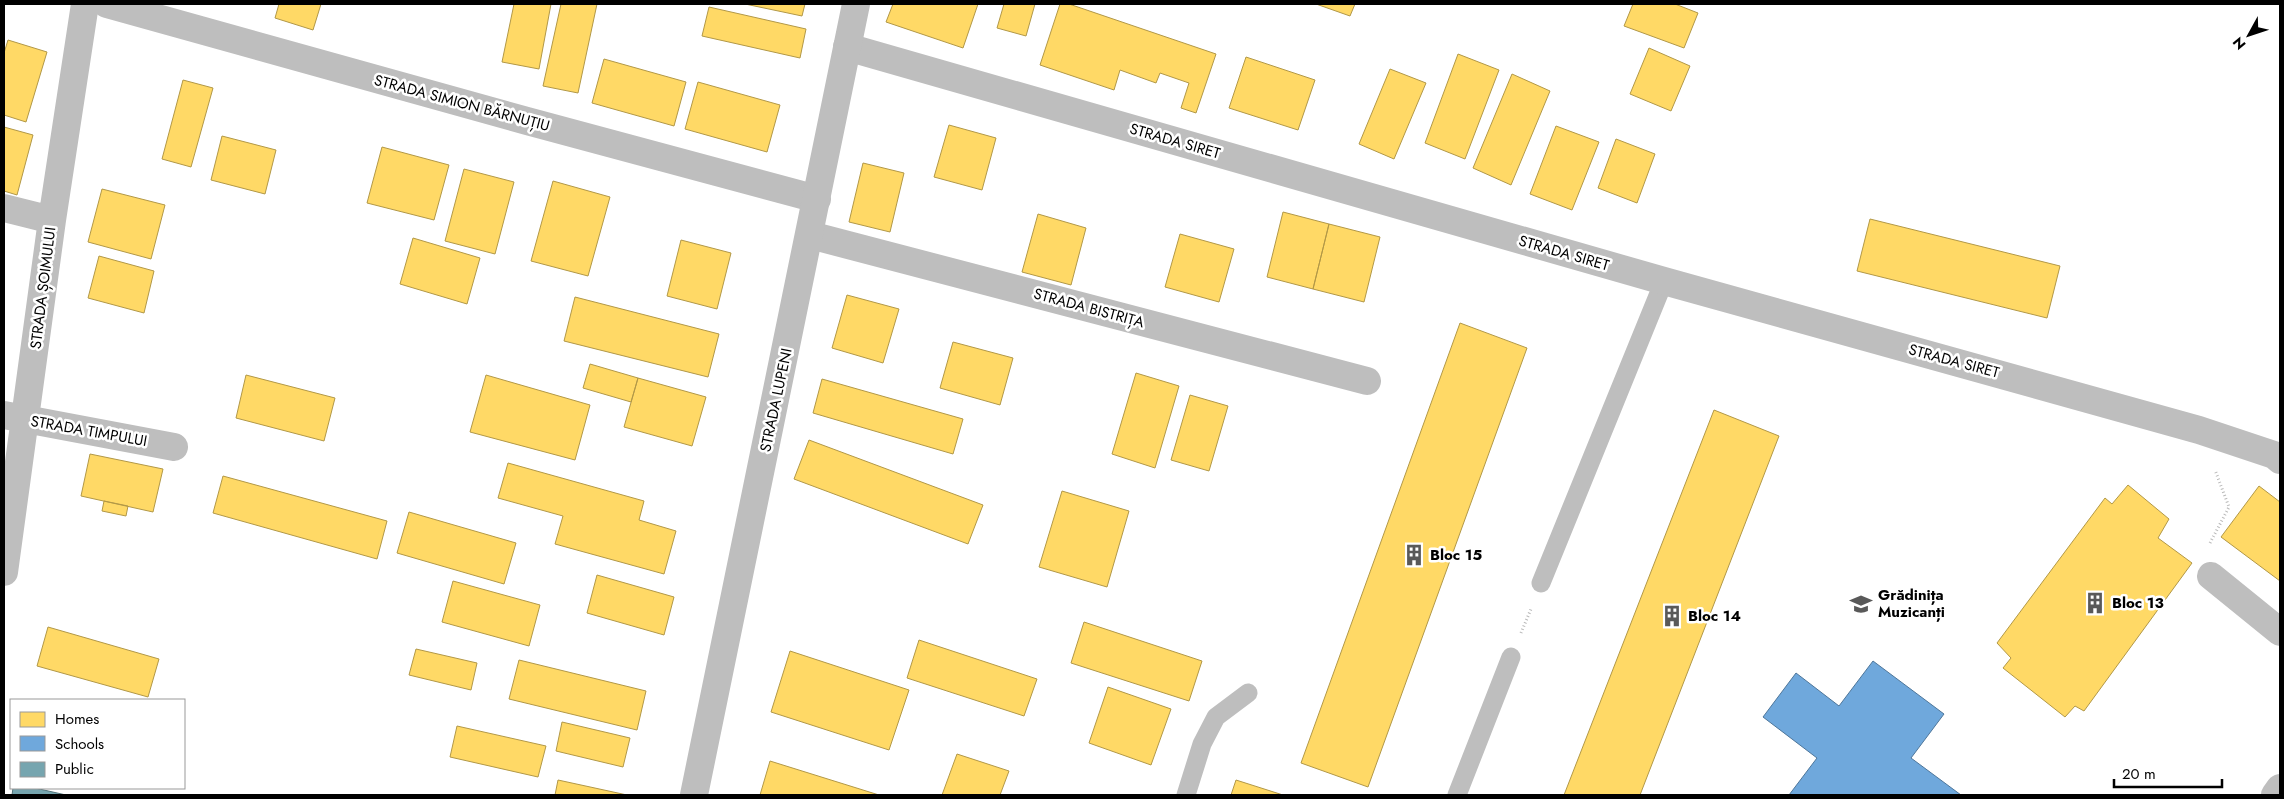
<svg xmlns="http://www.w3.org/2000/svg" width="2284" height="799" viewBox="0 0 2284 799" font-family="Jost,sans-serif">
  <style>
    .homes { fill: #ffd966; stroke: #b29847 }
    .schools { fill: #6fa8dc; stroke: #4e769a }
    .public { fill: #76a5af; stroke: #53747a }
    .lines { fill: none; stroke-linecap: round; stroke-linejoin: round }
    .path { stroke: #b9b9b9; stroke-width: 3; stroke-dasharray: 1 2.5; stroke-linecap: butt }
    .service { stroke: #bebebe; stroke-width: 19 }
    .minor { stroke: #bebebe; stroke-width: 28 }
    .tertiary { stroke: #bebebe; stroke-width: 28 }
    .labels { text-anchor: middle; stroke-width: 5; stroke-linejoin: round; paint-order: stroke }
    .street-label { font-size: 15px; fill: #000; stroke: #fff }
    .poi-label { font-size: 15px; font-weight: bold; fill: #000; stroke: #fff; text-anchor: start }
  </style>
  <rect width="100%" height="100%" fill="#fff"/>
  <!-- homes -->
  <path class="homes" d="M279,4h42l-8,26 -38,-12z
    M514,4h37l-12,65 -37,-7z
    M561,4h36l-19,89 -35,-7z
    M745,4h60l-3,12z
    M893,4h85l-15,44 -77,-26z
    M1004,4h31l-9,32 -29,-8z
    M1060,4h9l147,50 -20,59 -15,-5 8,-25 -29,-10 -4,10 -36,-13 -6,20 -74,-25z
    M1316,4h39l-5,12z
    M1633,4h42l23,9 -14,35 -60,-22z
    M709,7l97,22 -6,29 -98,-22z
    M8,40l39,12 -21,70 -22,-7v-62z
    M1649,48l41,18 -19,45 -41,-17z
    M1458,54l41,16 -34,89 -40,-16z
    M1246,57l69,23 -17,50 -69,-22z
    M604,59l82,23 -12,44 -82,-23z
    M1390,69l36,14 -32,76 -35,-15z
    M1512,74l38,17 -39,94 -38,-17z
    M183,80l30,8 -22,79 -29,-8z
    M698,82l82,23 -13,47 -82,-23z
    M949,125l47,13 -14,52 -48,-13z
    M1556,126l43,16 -27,68 -42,-16z
    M4,127l29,8 -16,60 -13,-4z
    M222,136l54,14 -11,44 -54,-14z
    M1616,139l39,15 -18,49 -39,-15z
    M382,147l67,18 -15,55 -67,-17z
    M863,163l41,10 -14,59 -41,-10z
    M464,169l50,13 -19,72 -50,-13z
    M553,181l57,16 -22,79 -57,-15z
    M102,189l63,16 -14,54 -63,-17z
    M1283,212l46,12 -16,65 -46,-12z
    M1038,214l48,14 -15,57 -49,-13z
    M1870,219l190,47 -13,52 -190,-47z
    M1329,224l51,13 -16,65 -51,-13z
    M1180,234l54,15 -15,53 -54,-15z
    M413,238l67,20 -13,46 -67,-20z
    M681,240l50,13 -14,56 -50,-13z
    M99,256l55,15 -10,42 -56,-15z
    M847,295l52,14 -16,54 -51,-15z
    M575,297l144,37 -11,43 -144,-36z
    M1460,323l67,25 -159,439 -67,-24z
    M953,342l60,16 -13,47 -60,-17z
    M590,364l48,14 -7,24 -48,-14z
    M1136,373l43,13 -24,82 -43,-14z
    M246,375l89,23 -11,43 -88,-23z
    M486,375l104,30 -15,55 -105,-28z
    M638,378l68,19 -14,49 -68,-19z
    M822,379l141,40 -10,35 -140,-41z
    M1190,395l38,11 -19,65 -38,-11z
    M1714,410l65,26 -139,359h-76z
    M809,440l174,65 -15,39 -174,-65z
    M90,454l73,15 -10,43 -72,-16z
    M508,463l136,38 -5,19 37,11 -12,43 -109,-30 8,-28 -65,-18z
    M223,476l164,45 -10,38 -164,-46z
    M2128,485l41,34 -11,19 34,25 -108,148 -9,-5 -10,11 -62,-49 8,-10 -14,-15 108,-145 7,6z
    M2259,486l21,16v79l-59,-44z
    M1062,491l67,20 -22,76 -68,-20z
    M104,501l24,5 -2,10 -24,-5z
    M409,512l107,31 -12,41 -107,-31z
    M597,575l77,22 -10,38 -77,-22z
    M453,581l87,24 -11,41 -87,-24z
    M1084,622l118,39 -13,40 -118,-38z
    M48,627l111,32 -11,38 -111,-31z
    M919,640l118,39 -13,37 -117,-38z
    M416,649l61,14 -6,27 -62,-15z
    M790,651l119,39 -20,60 -118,-38z
    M519,660l127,31 -9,39 -128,-31z
    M1108,687l63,22 -20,56 -62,-22z
    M562,722l68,16 -7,29 -67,-16z
    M457,726l89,20 -8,31 -88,-20z
    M957,754l52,17 -9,24h-58z
    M770,761l109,34h-119z
    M558,780l69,15h-72z
    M1236,780l47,15h-52z"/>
  <!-- schools -->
  <path class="schools" d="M1873,661l71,53 -33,44 50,37h-172l28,-37 -54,-41 33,-44 43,33z"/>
  <!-- public -->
  <path class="public" d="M13,788h22l31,7h-54z"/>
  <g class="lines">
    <!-- path -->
    <path class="path" d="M2210,543l19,-36 -14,-37
      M1521,633l10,-24"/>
    <!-- service -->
    <path class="service" d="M1541,583l123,-302
      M1186,795l16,-51 14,-27 32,-24
      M1457,795l54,-138"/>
    <!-- minor -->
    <path class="minor" d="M107,4l420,117 290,78
      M847,47l817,234 535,149 75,25 6,5
      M4,208l48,12
      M810,235l557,146
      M4,415l170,32
      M4,572l48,-352 33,-216
      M2211,576l69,56
      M2275,795l5,-7"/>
    <!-- tertiary -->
    <path class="tertiary" d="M694,795l162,-791"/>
  </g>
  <!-- icons -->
  <defs>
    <g id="building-bare" transform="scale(1.725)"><path d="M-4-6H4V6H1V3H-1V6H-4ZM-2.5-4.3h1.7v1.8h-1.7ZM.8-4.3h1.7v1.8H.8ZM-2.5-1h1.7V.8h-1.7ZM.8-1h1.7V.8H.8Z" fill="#595959" stroke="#fff" stroke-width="2.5" paint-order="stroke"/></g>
    <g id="school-bare" transform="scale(1.725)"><path d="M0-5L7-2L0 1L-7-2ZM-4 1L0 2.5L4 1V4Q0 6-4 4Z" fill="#595959" stroke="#fff" stroke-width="2.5" paint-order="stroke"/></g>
  </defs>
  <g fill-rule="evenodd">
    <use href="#building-bare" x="1414" y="555"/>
    <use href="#building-bare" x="2095" y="603"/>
    <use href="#school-bare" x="1861" y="604"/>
    <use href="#building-bare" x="1672" y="616"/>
  </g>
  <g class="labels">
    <!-- street labels -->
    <g class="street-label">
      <text transform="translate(462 103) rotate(15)" y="5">STRADA SIMION BĂRNUȚIU</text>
      <text transform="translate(1175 141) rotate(16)" y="5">STRADA SIRET</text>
      <text transform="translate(1564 253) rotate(16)" y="5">STRADA SIRET</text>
      <text transform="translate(43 288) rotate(-83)" y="5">STRADA ȘOIMULUI</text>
      <text transform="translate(1089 308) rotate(15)" y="5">STRADA BISTRIȚA</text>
      <text transform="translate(1954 361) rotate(15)" y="5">STRADA SIRET</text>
      <text transform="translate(776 400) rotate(-78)" y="5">STRADA LUPENI</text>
      <text transform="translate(89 431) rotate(10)" y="5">STRADA TIMPULUI</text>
    </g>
    <!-- poi labels -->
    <g class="poi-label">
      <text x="1430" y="560">Bloc 15</text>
      <text x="1878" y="600">Grădinița<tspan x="1878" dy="17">Muzicanți</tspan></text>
      <text x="2112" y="608">Bloc 13</text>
      <text x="1688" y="621">Bloc 14</text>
    </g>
  </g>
  <!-- border -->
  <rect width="2284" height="799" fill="none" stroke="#000000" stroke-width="10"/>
  <!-- legend -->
  <rect x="10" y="699" width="175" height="90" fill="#ffffff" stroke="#999999"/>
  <rect x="20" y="712" width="25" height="15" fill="#ffd966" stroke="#999999"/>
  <text x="55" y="724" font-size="15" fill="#000000">Homes</text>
  <rect x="20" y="736" width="25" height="15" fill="#6fa8dc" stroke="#999999"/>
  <text x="55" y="749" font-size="15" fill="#000000">Schools</text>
  <rect x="20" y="762" width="25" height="15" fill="#76a5af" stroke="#999999"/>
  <text x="55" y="774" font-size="15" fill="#000000">Public</text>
  <!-- north arrow -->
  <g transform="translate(2249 35) rotate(230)" stroke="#ffffff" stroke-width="4" paint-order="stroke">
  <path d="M0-4L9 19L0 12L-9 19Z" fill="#000000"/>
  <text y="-8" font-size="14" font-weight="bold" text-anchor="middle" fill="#000000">N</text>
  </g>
  <!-- scale -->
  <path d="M2114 779v8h108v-8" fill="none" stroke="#000000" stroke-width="2.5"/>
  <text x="2122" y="779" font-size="15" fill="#000000" stroke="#ffffff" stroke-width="4" paint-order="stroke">20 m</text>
</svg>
